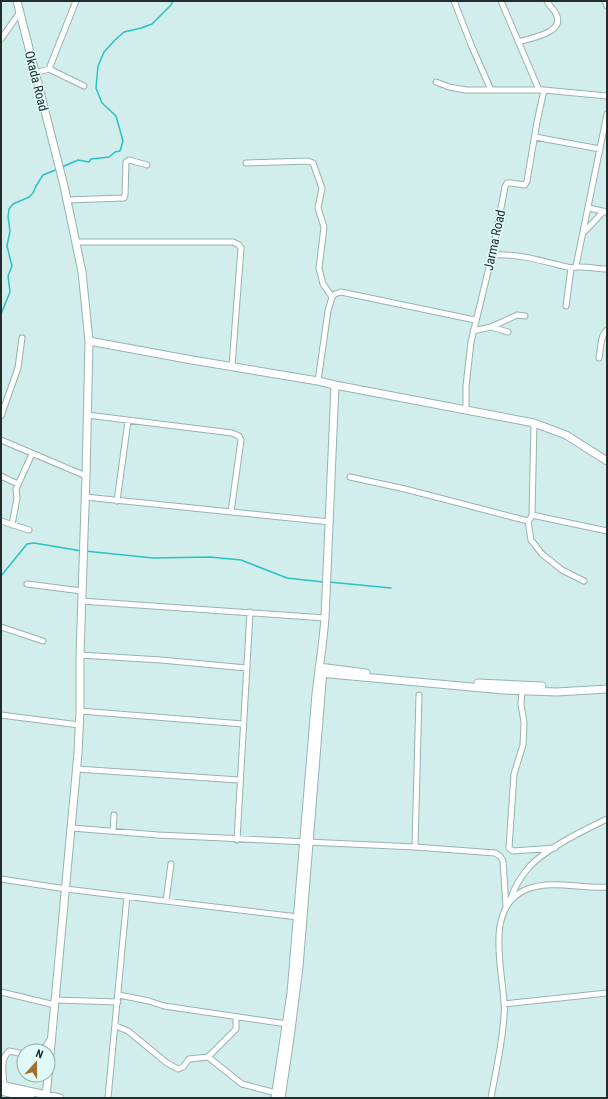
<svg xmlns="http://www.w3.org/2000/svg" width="608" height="1099" viewBox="0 0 608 1099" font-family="'Roboto Condensed',sans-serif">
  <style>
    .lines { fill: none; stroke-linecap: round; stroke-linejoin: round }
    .stream { stroke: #28c3c1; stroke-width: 1.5 }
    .street-casing { stroke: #97b2b1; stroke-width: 7 }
    .secondary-casing { stroke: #97b2b1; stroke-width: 9 }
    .street { stroke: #fff; stroke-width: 5 }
    .secondary { stroke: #fff; stroke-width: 7 }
    .labels { text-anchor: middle; stroke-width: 3; stroke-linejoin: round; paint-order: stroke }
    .street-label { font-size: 13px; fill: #222d2d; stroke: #defbfa }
  </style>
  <rect width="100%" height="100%" fill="#d1eeec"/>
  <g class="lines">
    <!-- stream -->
    <path class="stream" d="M62,167l16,-7 11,2 2,-3 18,-2 6,-5 5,-1 3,-10 -7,-25 -14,-13 -6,-15 2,-22 6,-14 11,-12 9,-8 17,-4 11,-4 19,-19 2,-4
      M1,314l9,-22 -2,-16 4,-10 -5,-20 3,-15 -2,-14 1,-8 4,-5 16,-7 4,-4 3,-7 7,-11 15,-6
      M85,551l68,7 57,-1 31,3 46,18 36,4
      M1,576l26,-32 7,-1 48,8
      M329,582l62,6"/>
    <!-- street casing -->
    <g class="street-casing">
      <path id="street" d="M454,1l18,46 19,43
        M501,1l38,89
        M605,1l2,5
        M1,39l19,-27
        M518,42c12,-4 48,-9 38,-28 -2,-5 -7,-8 -9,-13
        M49,69l35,17
        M35,73l14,-4 27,-68
        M436,82l13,5 17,3h78l63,6
        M535,137l65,12
        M246,163l62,-2 5,2 9,25 -4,20 6,19 -5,41 4,16 9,13
        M66,200l58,-2 1,-3 1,-33 3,-2 18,5
        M589,208l18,4
        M585,231l18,-19
        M76,242h157l6,3 2,3 -9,118
        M492,255c27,-2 53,7 79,13 8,-3 26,1 36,1
        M576,266l31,-152
        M566,306l5,-38
        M491,327l17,5
        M473,331l18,-4 26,-12 8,1
        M599,358c2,-9 1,-23 8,-28
        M318,381l10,-70 4,-14 3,-3 6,-2 134,28
        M466,410v-24l5,-44 21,-87 13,-68 2,-4h4l14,2 2,-4 10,-59 7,-32
        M87,415l145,18 7,3 2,4 -10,72
        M1,416l17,-48 4,-30
        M1,440l85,36
        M1,476l17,8
        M350,477l55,12 123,32 2,-2 2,-4 2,-92
        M85,497l245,25
        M117,501l11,-80
        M532,515l75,16
        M1,521l28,9
        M528,521l3,19 11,14 20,16 22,11
        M12,525l5,-27 -1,-9 16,-35
        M27,584l55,7
        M81,601l244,17
        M1,627l42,14
        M80,655l81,5 85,8
        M522,690l-1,15 3,17 -1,23 -9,29 -5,74 4,3 42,-3
        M80,711l163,13
        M1,715l78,10
        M77,769l162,11
        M72,828l86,7 257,12 80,6 5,3 3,5 3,46
        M113,831l1,-16
        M237,840l13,-228
        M415,847l4,-152
        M1,879l65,10 232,28
        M166,901l5,-37
        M510,901c4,-13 11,-25 20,-35 17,-18 54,-36 77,-47
        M1,992l54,13
        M119,995l30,6 15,5 123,18
        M56,1000l62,2
        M504,1004l103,-11
        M116,1026l12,5 39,32 11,6 5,-2 6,-8 19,-2 28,-28v-12
        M38,1051l8,-5 5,-8
        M208,1057l34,27 34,9
        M4,1085c-1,-14 -4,-25 5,-34l10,2h5
        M108,1098l19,-202
        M491,1098c4,-24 10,-48 12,-72 1,-8 2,-17 1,-24 -2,-34 -19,-94 21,-112 25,-11 56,-1 82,-3"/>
    </g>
    <!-- secondary casing -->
    <g class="secondary-casing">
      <path id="secondary" d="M17,1l47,185 18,86 4,39 3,30 -3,135 -6,179v56l-2,42 -32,345
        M89,341l103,19 126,21 17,4 199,38 32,12 41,26
        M319,667l47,6
        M319,673l185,17 53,2 50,-3
        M478,683l64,3
        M1,1085l59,13
        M1,1091l30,7
        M275,1098l16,-105 25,-299c3,-25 7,-50 9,-76l10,-233
        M281,1098l9,-60 9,-71 24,-297"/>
    </g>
    <!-- street -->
    <use href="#street" class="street"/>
    <!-- secondary -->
    <use href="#secondary" class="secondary"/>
  </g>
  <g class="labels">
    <!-- street labels -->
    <g class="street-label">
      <text transform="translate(37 81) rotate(76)" y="5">Okada Road</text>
      <text transform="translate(494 240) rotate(-78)" y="5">Jarma Road</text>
    </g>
  </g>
  <!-- border -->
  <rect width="608" height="1099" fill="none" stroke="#222d2d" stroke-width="4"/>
  <!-- north arrow -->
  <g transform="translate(36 1063) rotate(21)"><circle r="19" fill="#defbfa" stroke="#93a9a8"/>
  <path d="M0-3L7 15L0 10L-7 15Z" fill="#a56f29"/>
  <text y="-6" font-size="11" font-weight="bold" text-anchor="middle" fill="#222d2d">N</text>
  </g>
</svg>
